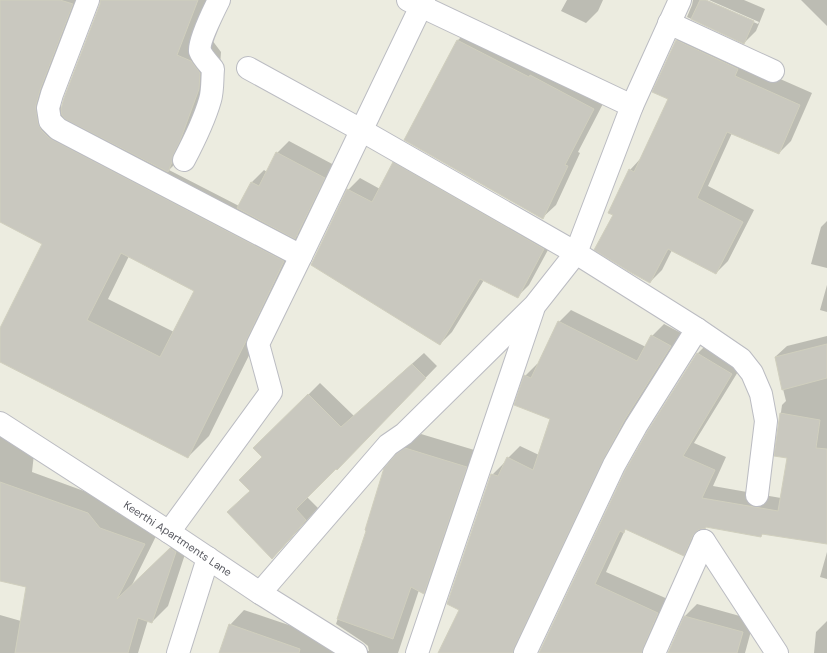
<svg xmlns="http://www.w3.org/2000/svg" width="827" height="653" viewBox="0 0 827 653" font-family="'DM Sans',sans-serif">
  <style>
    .shadow { fill: #0003; fill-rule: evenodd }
    .building { fill: #c9c8bf; stroke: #d0cfbe; fill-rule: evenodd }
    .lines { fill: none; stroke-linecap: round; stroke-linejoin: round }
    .minor-casing { stroke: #bbbcc2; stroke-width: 24 }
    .minor { stroke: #fff; stroke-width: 22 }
    .labels { text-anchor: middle; stroke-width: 3.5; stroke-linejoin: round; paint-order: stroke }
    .street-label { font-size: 11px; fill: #595a61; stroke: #fff }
  </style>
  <rect width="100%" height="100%" fill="#ecece0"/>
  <!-- shadow -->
  <path class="shadow" d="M0,0h87l-29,102 4,7 39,-104v-5h109l2,40 9,12 -1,14 -31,84 -20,20 70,36 13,-24 12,-12 3,2 10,-19 12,-12 47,25 -29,60 -10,10 8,4 -38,79 -58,117 -21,21 -188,-96v-31l44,-86 -44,-23zM129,256l66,34 -21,42 -66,-33z
    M567,0h36l-5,11 -12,12 -25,-12z
    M693,0h11l54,24 1,-2 -50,-22h35l21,9 -9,22 -12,12 -57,-26 5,-12z
    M801,0h26v26z
    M472,27l135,69 -29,56 2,1 -24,52 -14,13 -137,-78 53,-100z
    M688,29l58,35 66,29 -21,48 -12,12 -47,-20 -24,53 46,24 -26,51 -12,12 -44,-23 -10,20 -12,12 -36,-67 16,-45 11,-12 28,-59 8,-59z
    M405,151l150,86 -26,48 -11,11 -34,-16 -32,52 -12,12 -92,-154 12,-12 20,11 13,-26z
    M827,221v47l-16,-4 10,-37z
    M827,285v27l-7,-2z
    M571,310l75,37 6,-11 12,-12 19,10 -148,319h-96l21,-44 32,-134 12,-12h2l2,-5 12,-12 19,9 12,-36 -26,-43 12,-12h1l21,-42z
    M827,336v207l-64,-10 -2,3 -55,-10 -4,2 -7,15 -12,12 -57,-27 -20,44 64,28 -7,53h-123l108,-220 50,-80 12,-12 34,21 -50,81 32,14 -13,29 68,12 7,-41 -13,-2 7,-50 4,-4 -11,-44 12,-11z
    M424,353l13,13 -88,91 -13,11 -29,29 11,11 -34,38 -12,12 -32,-58 11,-10 12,-33 -8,-9 65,-65 34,33z
    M0,429l35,16 -3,27 71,26 13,14 44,16 -29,59 55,-55 5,4 -23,70 -16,16 -4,-2 -10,33h-138v-38l21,6 6,-34 -27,-7z
    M421,434l60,18 -43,126 -14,14 -5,-2 -21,63h-178l10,-28 14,-15 92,31 33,10 -1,-5 -5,-4 -27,-18 32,-94 29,-75 15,-15z
    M827,552v27l-7,-2z
    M697,604l57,16 -9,33h-76l16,-37z
    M827,621v32h-13l2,-21z"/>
  <!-- building -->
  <path class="building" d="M0,0h60l13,4 -33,86 -4,15v5l2,13 3,7 8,8 235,123 -37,78 -1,2 -58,117 -188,-96v-34l42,-84 -42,-22zM121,253l73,38 -34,66 -73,-37z
    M100,0h98l-21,55 14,6 9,12 -1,16 -19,52 -7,14 -1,7 -4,10 -103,-53 -3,-4 -1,-6 3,-11 36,-94z
    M700,0h6l48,21 -10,23 -53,-25z
    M457,40l72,37 1,-2 64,34 -29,56 3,1 -25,53 -139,-79z
    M676,40l62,29 -3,7 65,29 -21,49 -52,-22 -30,66 46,24 -27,52 -48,-25 -18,34 -20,-11 -36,-22 19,-35 -5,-2 21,-44 5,3 34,-73 -16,-7z
    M276,152l49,26 -30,61 -58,-31 14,-26 8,4z
    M393,162l151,87 -26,49 -38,-19 -40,66 -129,-80 36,-76 25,13z
    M558,321l79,40 14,-26 20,11 -46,73 -22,41 -89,188 -1,5h-75l21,-43 -12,-6 44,-130 7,2 9,-19 26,13 17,-51 -36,-14 10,-30 7,3z
    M827,344v34l-45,12 -7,-33z
    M697,353l35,21 -49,82 32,14 -13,28 76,13 9,-53 -13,-2 6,-43 40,7 -4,28 11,1v95l-65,-10 -1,3 -55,-10 -1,2h-3l-4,1 -5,5 -9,21 -59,-27 -1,4 -4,-2 -25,53 63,29 -15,35 -1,5h-103l86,-182 22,-39z
    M412,364l14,14 -89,92 -1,-1 -40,40 10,11 -34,39 -45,-47 23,-21 -11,-11 23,-23 -9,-9 55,-54 33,33z
    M405,448l62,19 -43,127 -13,-7 -18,52 -56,-20 29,-88 -1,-1 19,-62 12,-14z
    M0,482l88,31 12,15 45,16 -28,55 53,-51 6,4 -24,71 -14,-5 -10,35h-113l11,-66 -26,-6z
    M684,616l59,16 -6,21h-69z
    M229,624l71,25 -1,4h-80z"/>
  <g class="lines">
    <!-- minor casing -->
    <g class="minor-casing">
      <g id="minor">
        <path d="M88,0l-36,94 -4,14 2,13 8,8 243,127"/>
        <path d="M408,0l224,106"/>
        <path d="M669,23l104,48"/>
        <path d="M248,68l113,62 215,123 121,76 44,30 11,14 9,21 5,27 -9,74"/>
        <path d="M184,160c10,-19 20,-39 26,-60 3,-10 2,-21 3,-31 -4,-5 -11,-12 -13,-18 -2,-9 14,-41 19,-51"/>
        <path id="s1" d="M0,423l169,109 91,61 96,60"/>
        <path d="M169,532l102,-140 -13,-48 43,-88 123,-256"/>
        <path d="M704,541l73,112"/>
        <path d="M260,593l128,-148 16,-11 131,-129 41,-52 56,-147 48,-106"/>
        <path d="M178,653l30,-95"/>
        <path d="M417,653l116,-343"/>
        <path d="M525,653l89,-188 22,-39 61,-97"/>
        <path d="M654,653l50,-112"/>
      </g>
    </g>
    <!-- minor -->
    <use href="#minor" class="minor"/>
  </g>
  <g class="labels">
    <!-- street labels -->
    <g class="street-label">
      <text dy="4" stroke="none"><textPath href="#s1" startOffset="212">Keerthi Apartments Lane</textPath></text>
    </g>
  </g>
</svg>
